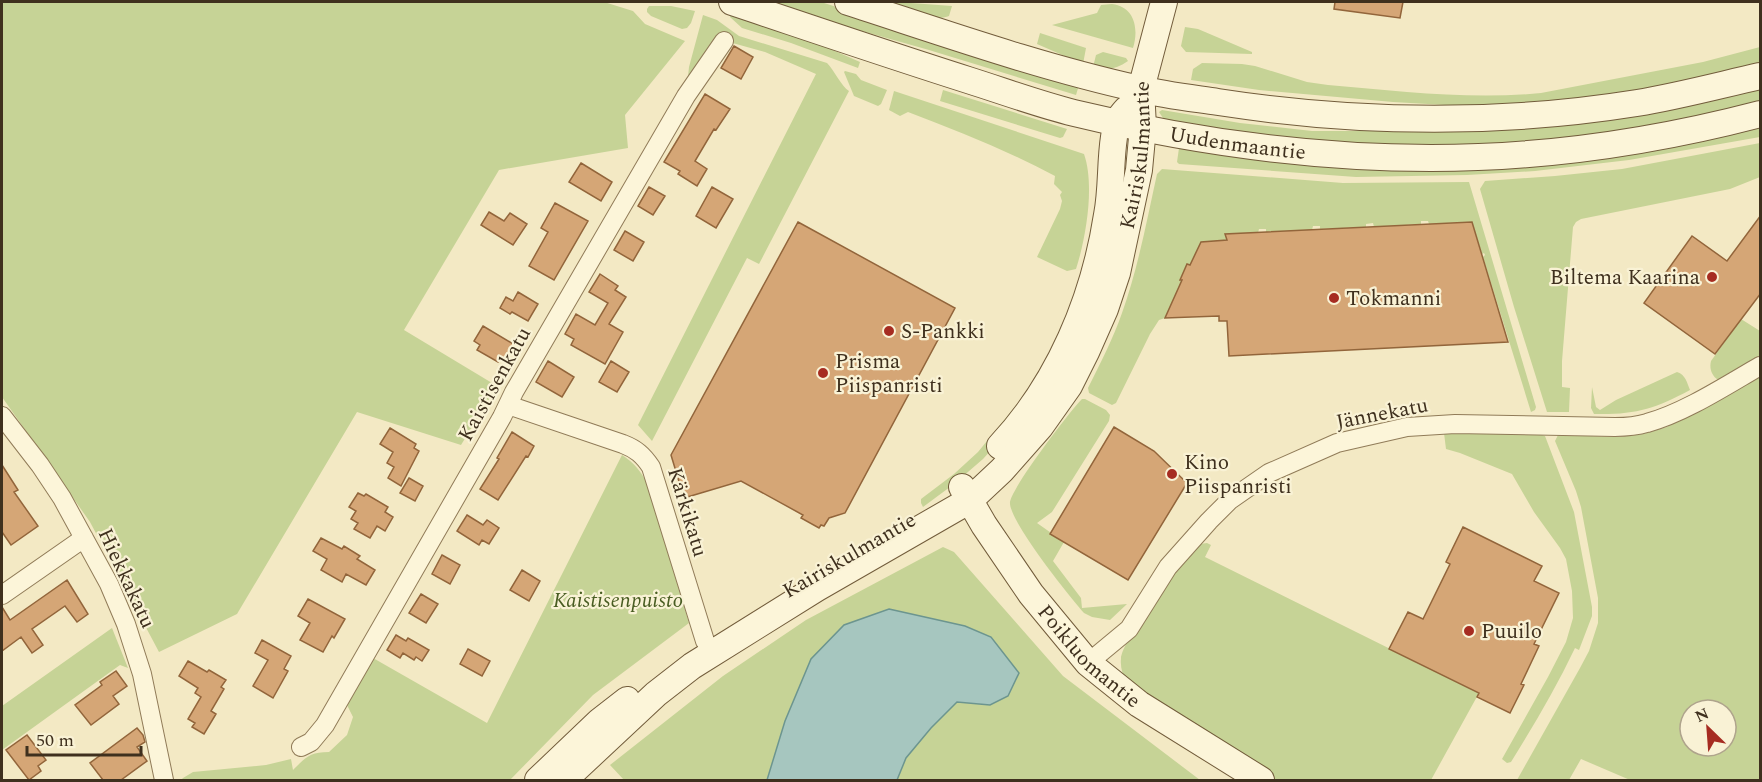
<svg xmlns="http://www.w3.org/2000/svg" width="1762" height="782" viewBox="0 0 1762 782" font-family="Spectral,serif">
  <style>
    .green { fill: #c6d396; fill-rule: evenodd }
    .water { fill: #a6c6bf; stroke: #6c958f; stroke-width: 1.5 }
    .building { fill: #d5a676; stroke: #92653b; stroke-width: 1.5 }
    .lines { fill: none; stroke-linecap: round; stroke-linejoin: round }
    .street-casing { stroke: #907b58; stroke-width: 20 }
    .secondary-casing { stroke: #725c3b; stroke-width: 28 }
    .street { stroke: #fcf5d9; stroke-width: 18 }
    .secondary { stroke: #fcf5d9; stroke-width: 26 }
    .poi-dot { fill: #a62c21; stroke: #f9f2d5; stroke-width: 2 }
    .labels { text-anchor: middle; stroke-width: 4.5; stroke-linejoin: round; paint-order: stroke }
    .street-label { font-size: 21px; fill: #3f301e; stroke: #f9f2d5 }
    .poi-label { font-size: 21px; fill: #3f301e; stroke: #f9f2d5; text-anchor: start }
    .park-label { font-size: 21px; font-style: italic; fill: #495d22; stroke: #f9f2d5 }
  </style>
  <rect width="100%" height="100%" fill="#f3e9c4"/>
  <!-- green -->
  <path class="green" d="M2,2h602l29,9 12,13 40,17 -60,74 3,33 -129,22 -95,160 93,56 -36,59 -104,-33 -120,202 -78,38 -69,-130 -88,-125z
    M767,2h54l258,83 -3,10 -147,-45 -113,-32z
    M884,2h21l6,1 41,3 -3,10c-16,7 -49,-9 -65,-14z
    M1112,4c23,3 27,25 21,44l-81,-23 45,-12 4,-8z
    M649,6h22l24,5 -4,12 -4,5 -5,1 -31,-13 -4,-4v-3z
    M731,14l70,22 59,26 -2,6 -67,-25 -49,-15 -12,-11z
    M703,15l14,5 22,16 88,27c7,7 15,24 22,28l-90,173 -12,-6 -95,183 -14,-16 178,-351 -51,-22 -36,-10 -42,44 2,-19z
    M1185,27l13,2 54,23v2l-66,-2 -5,-6z
    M1040,33l46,15 -3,16 -46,-20z
    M1760,47v21l-135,27 -145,12 -87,-5 -134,-12 -68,-10 2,-11 9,-6 40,1 13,2 52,16 21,3c71,6 142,15 213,8l162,-31z
    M1103,52l23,6 2,3c-11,8 -22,10 -35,6l3,-12z
    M845,71l11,3 5,6 26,10 -6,14 -3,2 -24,-10 -10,-24z
    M1760,87v17l-170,35 -124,9 -154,-5 -140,-20 -9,-5 -4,-6 3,-2 78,13 72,8h85l135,-6z
    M943,90l124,39 -4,8 -3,1 -120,-37z
    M894,91l190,63c11,31 2,84 -8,115l-9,2 -30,-14 23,-48 2,-8 -2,-6 2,-3 -8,-8 1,-8c-47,-25 -97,-45 -147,-64l-8,4 -11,-6z
    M1760,127v10l-131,23 -94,11 -68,4 -111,2 -177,-13 -2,-2 2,-14h6l146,18z
    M1760,143v34l-30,12 -149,30 -5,3 -3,5 -11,134v26l8,1 -1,24h-22l-33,-105 -34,-118 5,-8 70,-5 67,-7z
    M1162,169l181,14 126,-1 67,225 -1,3 -4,2 -48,-155 2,-2 -1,-2 -2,1 -10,-32 -43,2 -1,-3h-7v3l-47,3 -1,-4 -7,1v3l-46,2v-3h-7l-1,4 -46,2v-3h-7l-1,4 -33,1 2,6 -26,2 -11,23 -3,-1 -7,15 2,1 -17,38 -6,2 -9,14 -34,69 -4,2 -23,-12 -1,-5c12,-24 25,-49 34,-75 16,-45 25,-93 35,-139z
    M1741,319l19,12v28l-42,21c-6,-4 -9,-11 -7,-19z
    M1677,372c9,3 10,11 13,18 -35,19 -56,25 -96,24l-3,-6 1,-21 4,20 4,3 16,-10z
    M1760,375v405h-130l-49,-21 -12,21h-52l63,-112 9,-17 9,-28v-25l-17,-91 -5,-16 -21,-50 3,-6 61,2 24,-3 24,-7zM1690,710h36v36h-36z
    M1023,397l-12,31 -28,31 -29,25 -31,23 -2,-4v-4l33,-25 24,-22z
    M1082,399h3l21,11 4,5 -1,6 -57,91 -15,11 27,19 -11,19 28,37 1,10 45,-4 -17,16 -18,-3 -8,-4c-14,-16 -76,-93 -74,-111 2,-15 60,-91 72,-103z
    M1454,432l88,3 3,1 29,76 18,95v9l-13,34 -4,-2c-19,40 -41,77 -64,114l-4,1 -5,-4 46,-82 18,-35 7,-24 -1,-27 -6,-32 -6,-11 -26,-36 -22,-38 -52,-21 -14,-4 -2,-16z
    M622,455c12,8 19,16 26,30l41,138 -96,72 -83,85h-329l2,-2 10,-6 73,-7 25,-6 2,11c13,-13 17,-18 36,-18l18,-17 6,-18 -6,-12 26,-47 114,65z
    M1207,543l4,2 -6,12 274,136 -48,87h-161l-144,-98c-3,-7 -6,-15 -5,-23 1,-20 58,-92 73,-112l6,-3z
    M943,547l11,5 109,124 137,104h-303l9,-22 25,-30 26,-26 33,3 18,-9 11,-23 -54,-47 -36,-7 -144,102 -18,59h-143l-14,-15 113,-89 83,-56z
    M112,628l16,40 -8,-3 -118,85v-44z"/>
  <!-- water -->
  <path class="water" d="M889,609l76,17 26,11 28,36 -11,23 -18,9 -33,-3 -26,26 -25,30 -9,22h-130l18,-59 26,-62 33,-34z"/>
  <!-- building -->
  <path class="building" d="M1335,2h68l-3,16 -66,-9z
    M734,46l19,11 -12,22 -20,-11z
    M705,94l25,15 -14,21 -2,-1 -19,32 12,8 -10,17 -19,-12 2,-3 -16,-9z
    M581,163l31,19 -11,19 -32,-19z
    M649,187l16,9 -12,19 -15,-9z
    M712,187l21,12 -17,29 -20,-12z
    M555,203l33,18 -34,59 -25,-14 19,-34 -7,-4z
    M489,212l15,9 6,-8 17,11 -14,21 -32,-20z
    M1761,215v78l-46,61 -71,-51 48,-67 35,25z
    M798,222l157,86 -110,205 -16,5 -5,8 -3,-1 -2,3 -18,-10 2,-3 -62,-34 -57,17 -13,-43z
    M1472,222l36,120 -279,14 -2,-35h-8v-5l-54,2 17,-38h-2l7,-16 3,1 11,-23 26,-2 -2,-6z
    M625,231l19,11 -11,19 -19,-11z
    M600,274l18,12 -3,4 11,7 -17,27 14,8 -18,32 -34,-19 3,-6 -9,-5 11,-20 19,11 13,-22 -19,-11z
    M518,292l20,12 -10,17 -16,-9 -2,2 -10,-6 6,-11 7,4z
    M483,326l32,19 -10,16 -4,-3 -3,4 -21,-12 3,-5 -6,-4z
    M548,361l26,16 -12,20 -26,-15z
    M611,361l18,11 -12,20 -18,-10z
    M1114,427l40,24 33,32 -59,97 -78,-46z
    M390,428l26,16 -2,4 5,3 -18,35 -13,-8 6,-11 -7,-4 6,-11 -13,-8z
    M512,432l22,14 -6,11 -2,-1 -28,44 -18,-11 19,-30 -2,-1z
    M2,465l16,25 -4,2 24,34 -27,19 -9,-13z
    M409,478l14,8 -8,15 -15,-8z
    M358,493l6,3 2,-2 22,13 -3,5 8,5 -8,14 -8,-5 -7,12 -16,-9 4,-6 -7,-4 5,-8 -7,-4z
    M467,515l16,10 4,-5 12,8 -10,16 -7,-4 -3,5 -22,-14z
    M1463,527l79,39 -8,15 25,12 -25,51 5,2 -18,38 3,1 -14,28 -33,-16 2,-4 -90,-44 19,-37 15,7 27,-55 -4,-2z
    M321,538l21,11 2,-3 16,10 -3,3 18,11 -9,15 -20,-11 -4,8 -21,-12 6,-11 -14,-8z
    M442,555l18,10 -10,19 -18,-10z
    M522,570l18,11 -11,20 -19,-11z
    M67,580l21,34 -11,8 -12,-16 -33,23 11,16 -11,8 -11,-16 -19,14v-44l8,13z
    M421,594l17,10 -12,19 -17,-10z
    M308,599l37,20 -11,19 -2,-2 -9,16 -23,-12 10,-17 -12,-7z
    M396,635l10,6 2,-3 21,12 -7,11 -6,-4 -2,3 -11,-7 -3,5 -13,-8z
    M262,640l29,16 -7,13 4,2 -15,27 -20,-12 15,-26 -13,-7z
    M468,649l22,12 -8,15 -22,-12z
    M188,661l19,11 2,-2 17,10 -5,7 3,2 -13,22 5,3 -12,20 -12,-7 3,-4 -7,-4 13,-22 -6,-4 3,-5 -19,-12z
    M116,671l11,15 -14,10 6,8 -28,21 -16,-20 27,-20 -2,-3z
    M137,728l6,7 2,7 -8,5 10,14 -26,19h-18l-13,-17z
    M27,735l19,25 -8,6 3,5 -12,9 -23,-30z"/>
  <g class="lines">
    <!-- street casing -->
    <g class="street-casing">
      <path id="street" d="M508,405l115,39c13,5 20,11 28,23l54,174 7,11
        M2,416l38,49 22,33 47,86 17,40 16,50 22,106
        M2,595l82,-57
        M1088,663l41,-34 39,-62 41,-46 21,-21 39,-27 68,-30 70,-16 48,-3 160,3c11,0 22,-1 32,-4 37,-10 80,-38 113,-57
        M301,747l10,-5 14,-17 177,-308 12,-25 172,-296 38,-55"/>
    </g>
    <!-- secondary casing -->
    <g class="secondary-casing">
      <g id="secondary">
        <path id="s1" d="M732,2c78,26 157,53 236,78 35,11 70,24 106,33 116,28 237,45 357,45 111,0 222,-16 329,-44"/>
        <path d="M848,2c96,31 192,65 291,87 26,6 52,9 79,13 137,21 281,23 419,1 42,-7 83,-18 123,-27"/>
        <path d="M1000,446c59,-63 94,-147 107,-231 5,-25 3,-52 7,-78 1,-5 1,-12 4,-17 3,-4 6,-8 9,-11"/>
        <path id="s2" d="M962,487l22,38 47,69 57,69 51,41 122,76"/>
        <path d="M538,780l62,-59 27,-21"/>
        <path id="s3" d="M564,780l92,-86 36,-28 125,-78 153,-88 32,-30 38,-43 29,-41 17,-34 19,-43 12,-36 22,-103 4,-43 -2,-38 23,-87"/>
      </g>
    </g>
    <!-- street -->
    <use href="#street" class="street"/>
    <!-- secondary -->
    <use href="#secondary" class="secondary"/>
  </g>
  <!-- markers -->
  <g class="poi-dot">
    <circle cx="1712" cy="277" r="6"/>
    <circle cx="1334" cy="298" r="6"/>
    <circle cx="889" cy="331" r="6"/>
    <circle cx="823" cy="373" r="6"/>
    <circle cx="1172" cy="474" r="6"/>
    <circle cx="1469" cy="631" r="6"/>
  </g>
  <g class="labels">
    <!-- street labels -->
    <g class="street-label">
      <text dy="7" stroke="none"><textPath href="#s1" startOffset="526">Uudenmaantie</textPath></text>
      <text dy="7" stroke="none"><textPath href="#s3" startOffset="890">Kairiskulmantie</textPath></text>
      <text transform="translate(494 384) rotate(-61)" y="7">Kaistisenkatu</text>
      <text transform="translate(1382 413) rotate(-11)" y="7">Jännekatu</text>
      <text transform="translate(688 512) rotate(73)" y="7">Kärkikatu</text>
      <text transform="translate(849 555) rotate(-30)" y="7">Kairiskulmantie</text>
      <text transform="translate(127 578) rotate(65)" y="7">Hiekkakatu</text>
      <text dy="7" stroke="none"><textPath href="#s2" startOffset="213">Poikluomantie</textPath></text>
    </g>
    <!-- poi labels -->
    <g class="poi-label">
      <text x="1700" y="284" text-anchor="end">Biltema Kaarina</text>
      <text x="1346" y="305">Tokmanni</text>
      <text x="901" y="338">S-Pankki</text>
      <text x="835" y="368">Prisma<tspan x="835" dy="24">Piispanristi</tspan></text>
      <text x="1184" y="469">Kino<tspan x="1184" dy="24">Piispanristi</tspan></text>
      <text x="1481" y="638">Puuilo</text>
    </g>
    <!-- park labels -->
    <g class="park-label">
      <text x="618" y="607">Kaistisenpuisto</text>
    </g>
  </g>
  <!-- border -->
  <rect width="1762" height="782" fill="none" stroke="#3f301e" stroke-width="6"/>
  <!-- north arrow -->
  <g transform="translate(1708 728) rotate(335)"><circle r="28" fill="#f9f2d5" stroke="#afa48c" stroke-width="1.5"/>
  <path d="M0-4.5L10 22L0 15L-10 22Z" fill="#a62c21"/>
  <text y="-9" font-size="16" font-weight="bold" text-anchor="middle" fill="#3f301e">N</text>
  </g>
  <!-- scale -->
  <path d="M27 746v9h114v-9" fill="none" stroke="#3f301e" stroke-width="3"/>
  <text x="36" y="746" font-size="18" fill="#3f301e" stroke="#f9f2d5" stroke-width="4.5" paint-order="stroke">50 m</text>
</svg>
